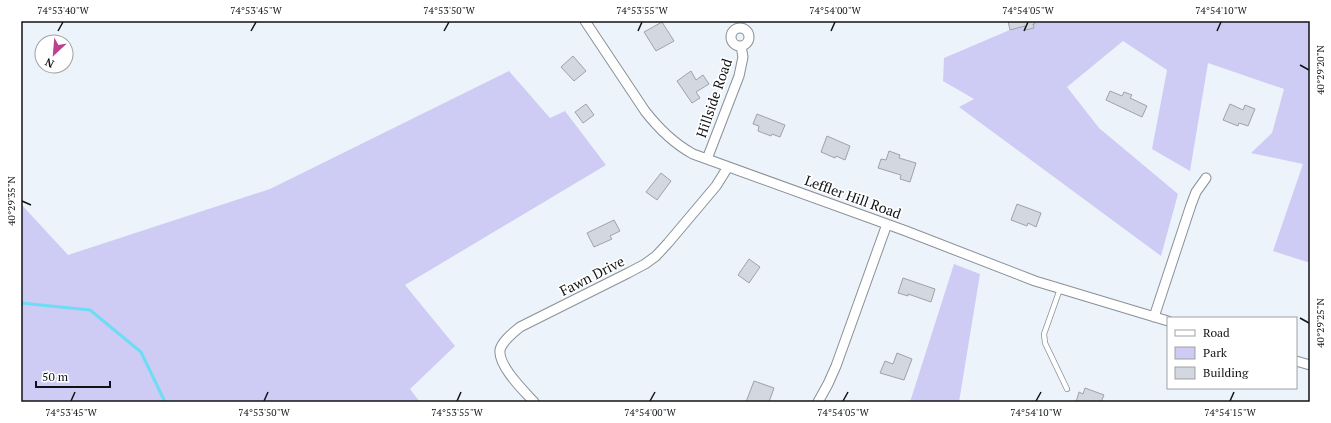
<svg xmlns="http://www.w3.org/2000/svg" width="1331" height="423" viewBox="0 0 1331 423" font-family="'PT Serif',serif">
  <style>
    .green { fill: #ceccf5 }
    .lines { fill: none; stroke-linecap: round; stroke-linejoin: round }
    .stream { stroke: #6eddf3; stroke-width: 3 }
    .building { fill: #d3d7e0; stroke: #9fa2aa }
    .lane-casing { stroke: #899097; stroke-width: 6 }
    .street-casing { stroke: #899097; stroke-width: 11 }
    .lane { stroke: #fff; stroke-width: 4.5 }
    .street { stroke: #fff; stroke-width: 9 }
    .ticks { fill: none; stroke: #101315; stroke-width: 1.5 }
    .labels { text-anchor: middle; stroke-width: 3.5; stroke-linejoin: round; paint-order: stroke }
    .street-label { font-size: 14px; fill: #101315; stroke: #fff }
    .neatline { fill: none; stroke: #101315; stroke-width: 1.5 }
    .ticks-label { font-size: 10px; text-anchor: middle; fill: #101315 }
  </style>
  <rect width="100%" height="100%" fill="#ecf3fb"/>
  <!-- green -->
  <path class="green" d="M1031,21h279v242l-37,-12 30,-87 -52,-11 21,-20 12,-44 -76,-26 -18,108 -38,-22 15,-79 -44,-29 -56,46 32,41 79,66 -17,62 -202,-149 15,-8 -31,-18 1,-23z
    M509,71l41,47 15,-7 41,54 -201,120 50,61 -45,43 10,13h-399v-198l47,51 202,-66z
    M954,264l26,10 -21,128h-49z"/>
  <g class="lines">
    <!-- stream -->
    <path class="stream" d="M21,303l69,7 51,42 24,50"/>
  </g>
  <!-- building -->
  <path class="building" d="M1008,21h26l1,3h-2l1,4 -9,2v-4l-15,4z
    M662,22l12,19 -18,10 -12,-19z
    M573,56l13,15 -12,10 -13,-14z
    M691,71l5,9 7,-5 6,9 -13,8 4,6 -8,5 -15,-22z
    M1110,91l12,5 2,-4 8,3 -2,3 17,8 -5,11 -36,-17z
    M586,104l8,11 -11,8 -8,-11z
    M1230,104l13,6 2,-5 10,4 -7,17 -9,-3 -1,3 -15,-6z
    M757,114l28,11 -5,12 -8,-3 -1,2 -13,-5 1,-5 -6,-2z
    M827,136l23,10 -5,14 -9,-4 -1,2 -14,-6z
    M889,151l11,4 -1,3 17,5 -6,19 -10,-3 1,-4 -23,-7 3,-9 5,1z
    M661,173l10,8 -14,19 -11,-8z
    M1017,204l24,9 -5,14 -8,-4 -1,3 -16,-6z
    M614,220l6,11 -10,5 2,3 -18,8 -7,-14z
    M749,259l11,8 -11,16 -11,-8z
    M903,278l32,11 -4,13 -23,-8v2l-10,-3z
    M897,353l15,6 -8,21 -24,-7 5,-12 8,3z
    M754,381l20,7 -5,14h-23z
    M1085,388l19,7 -3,7h-25l3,-10 4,2z"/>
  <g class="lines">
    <!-- lane casing -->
    <g class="lane-casing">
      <path id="lane" d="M1060,289l-16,45 1,9 22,46"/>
    </g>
    <!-- street casing -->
    <g class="street-casing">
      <path id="street" d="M585,21l60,90c14,18 28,32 48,43l213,77 129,50 133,40
        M731 37a9 9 0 1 1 18 0a9 9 0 1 1-18 0Z
        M707,159l32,-83 4,-19 -2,-11
        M1154,317l37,-112 5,-13 10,-14
        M1296,361l14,4
        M534,402c-10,-11 -36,-36 -34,-52 2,-9 13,-17 20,-23l108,-54 17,-9 11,-8 12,-13 48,-57 12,-19
        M818,402l10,-18 8,-18 51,-142"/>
    </g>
    <!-- lane -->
    <use href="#lane" class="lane"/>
    <!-- street -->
    <use href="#street" class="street"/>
  </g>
  <!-- ticks -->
  <path class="ticks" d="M58,31l5,-9M251,31l5,-9M444,31l5,-9M638,31l4,-9M831,31l4,-9M1024,31l4,-9M1217,31l4,-9M1300,65l9,5M22,201l9,4M1300,318l9,5M71,401l4,-9M264,401l4,-9M457,401l4,-9M650,401l5,-9M843,401l5,-9M1036,401l5,-9M1230,401l4,-9"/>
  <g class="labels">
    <!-- street labels -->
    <g class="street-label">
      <text transform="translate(714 98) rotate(-71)" y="5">Hillside Road</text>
      <text transform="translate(853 197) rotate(20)" y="5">Leffler Hill Road</text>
      <text transform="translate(592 276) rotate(-27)" y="5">Fawn Drive</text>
    </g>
  </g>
  <!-- border -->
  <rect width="1331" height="423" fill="none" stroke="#ffffff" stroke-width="44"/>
  <!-- legend -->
  <rect x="1167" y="317" width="130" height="72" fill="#ffffff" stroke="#9fa1a1"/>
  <rect x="1175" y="330" width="20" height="6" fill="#ffffff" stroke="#9fa1a1"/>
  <text x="1203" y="337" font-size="12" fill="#101315">Road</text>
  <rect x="1175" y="347" width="20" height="12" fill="#ceccf5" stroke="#9fa1a1"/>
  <text x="1203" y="357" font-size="12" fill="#101315">Park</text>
  <rect x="1175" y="367" width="20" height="12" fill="#d3d7e0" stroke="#9fa1a1"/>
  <text x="1203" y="377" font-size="12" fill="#101315">Building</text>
  <!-- north arrow -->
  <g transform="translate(54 54) rotate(206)"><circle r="19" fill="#ffffff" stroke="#9fa1a1"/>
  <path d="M0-3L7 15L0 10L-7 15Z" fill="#bd4191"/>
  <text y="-6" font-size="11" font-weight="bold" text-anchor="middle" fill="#101315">N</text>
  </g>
  <!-- scale -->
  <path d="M36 381v6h74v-6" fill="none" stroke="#101315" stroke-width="2"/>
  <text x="42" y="381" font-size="12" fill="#101315" stroke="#ffffff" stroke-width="3" paint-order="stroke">50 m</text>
  <rect x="22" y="22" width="1287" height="379" class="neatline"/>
  <g class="ticks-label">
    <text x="63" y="14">74°53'40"W</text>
    <text x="256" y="14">74°53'45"W</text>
    <text x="449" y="14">74°53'50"W</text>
    <text x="642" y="14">74°53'55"W</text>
    <text x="835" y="14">74°54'00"W</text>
    <text x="1028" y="14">74°54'05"W</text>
    <text x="1221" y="14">74°54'10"W</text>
    <text transform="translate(1320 70) rotate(-90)" y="4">40°29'20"N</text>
    <text transform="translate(11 201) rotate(-90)" y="4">40°29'35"N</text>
    <text transform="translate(1320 323) rotate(-90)" y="4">40°29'25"N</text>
    <text x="71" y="416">74°53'45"W</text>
    <text x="264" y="416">74°53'50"W</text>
    <text x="457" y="416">74°53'55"W</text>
    <text x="650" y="416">74°54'00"W</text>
    <text x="843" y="416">74°54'05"W</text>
    <text x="1036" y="416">74°54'10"W</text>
    <text x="1230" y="416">74°54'15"W</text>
  </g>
</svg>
